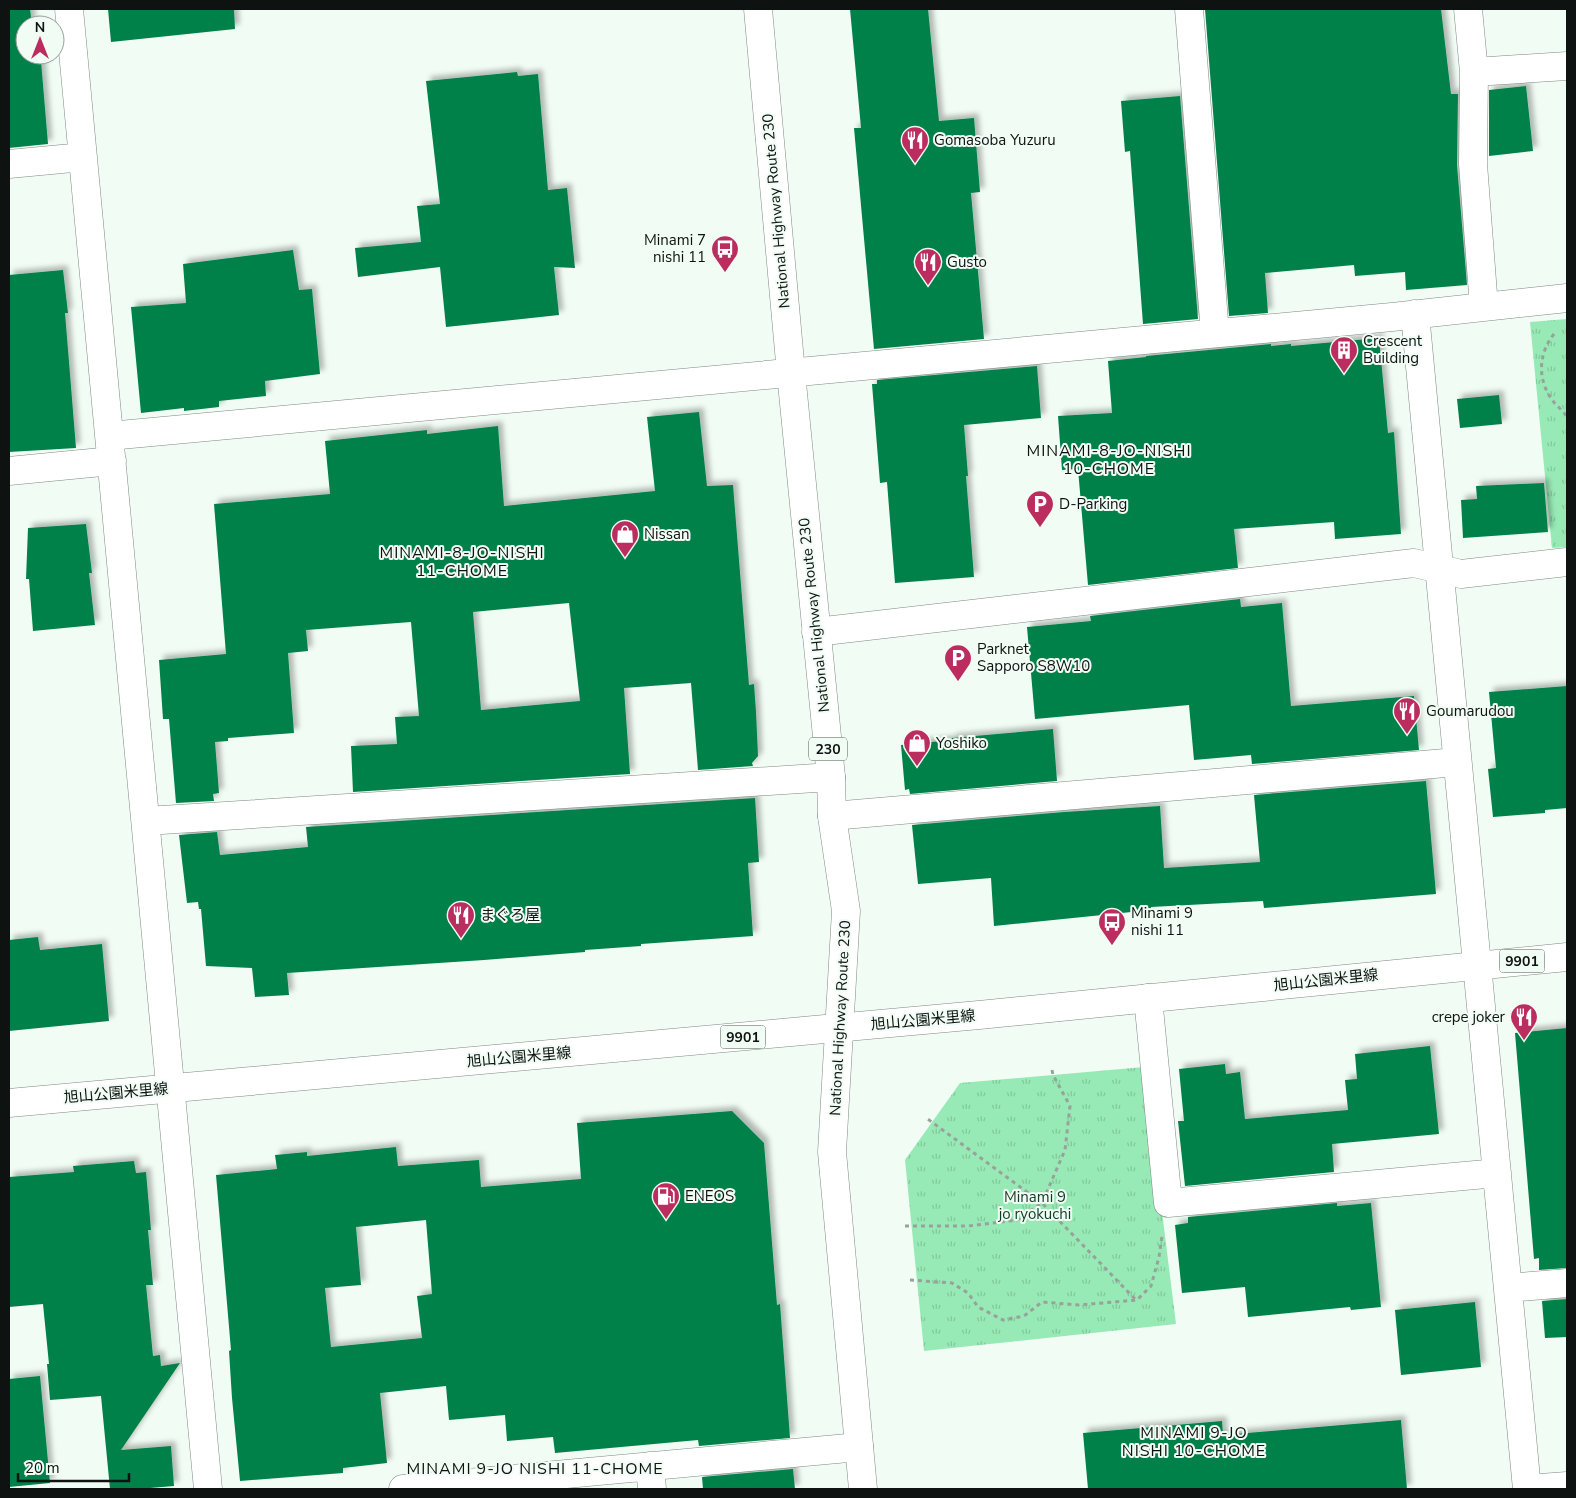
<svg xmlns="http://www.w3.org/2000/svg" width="1576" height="1498" viewBox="0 0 1576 1498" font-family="'Nunito Sans','Noto Sans JP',sans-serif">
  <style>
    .grass { fill: url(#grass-tufts) }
    .building { fill: #03814a; fill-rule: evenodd; filter: url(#shadow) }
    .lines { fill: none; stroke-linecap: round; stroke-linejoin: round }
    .minor-casing { stroke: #7f8982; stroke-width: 29 }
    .major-casing { stroke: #7f8982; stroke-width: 29 }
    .highway-casing { stroke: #7f8982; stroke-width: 29 }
    .path { stroke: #99a19b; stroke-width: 3; stroke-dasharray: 4 4; stroke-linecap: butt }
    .minor { stroke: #fff; stroke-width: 28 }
    .major { stroke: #fff; stroke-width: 28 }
    .highway { stroke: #fff; stroke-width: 28 }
    .labels { text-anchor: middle; stroke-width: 4; stroke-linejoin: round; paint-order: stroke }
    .shield { fill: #f1fcf4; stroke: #525854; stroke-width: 1 }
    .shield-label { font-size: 14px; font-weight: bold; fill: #0e1210 }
    .poi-label { font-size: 15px; fill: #0e1210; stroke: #f1fcf4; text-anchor: start }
    .street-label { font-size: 15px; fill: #0e1210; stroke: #f1fcf4 }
    .park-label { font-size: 15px; fill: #113c24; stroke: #f1fcf4 }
    .neighbourhood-label { font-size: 16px; letter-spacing: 1px; fill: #0e1210; stroke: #f1fcf4 }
  </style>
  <defs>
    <pattern id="grass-tufts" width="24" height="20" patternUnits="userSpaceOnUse" patternTransform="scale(1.25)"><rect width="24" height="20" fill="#97eab5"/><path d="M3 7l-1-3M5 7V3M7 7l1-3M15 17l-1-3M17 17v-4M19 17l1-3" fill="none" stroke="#81c89b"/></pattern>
    <filter id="shadow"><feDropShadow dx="4.5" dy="-4.5" stdDeviation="2.5" flood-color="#0004"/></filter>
  </defs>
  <rect width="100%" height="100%" fill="#f1fcf4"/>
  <!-- grass -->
  <path class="grass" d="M1567,319v228l-15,1 -22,-226z
    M1144,1067l32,257 -252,27 -19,-191 55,-77z"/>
  <!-- building -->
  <path class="building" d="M9,9h21l2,16h-7v30h10v6h6l7,83 -39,4z
    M108,9h126l1,20 -124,13z
    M850,9h78l11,112 35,-3 6,74 -9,1 13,146 -110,10 -20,-221h7z
    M1205,9h236l10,85h7l-1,71 10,120 -61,5 -1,-18 -50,4 -1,-11 -89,8 3,40 -39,3z
    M517,72l1,4 20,-2 10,116 19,-2 8,80 -21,-1 5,48 -113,12 -6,-60 -82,10 -3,-29 66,-6 -4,-36 23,-2 -14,-123z
    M1526,86l7,65 -44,5v-66z
    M1180,96l18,223 -55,5 -13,-173 -5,1 -4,-51z
    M293,250l6,40 13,-1 8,85 -55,7 1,15 -47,5v6l-35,4v-3l-43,5 -10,-106 55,-4 -3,-39z
    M63,270l5,43h-3l11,135 -67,4v-177z
    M1379,338l9,95 6,-1 7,102 -66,5 -1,-17 -100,7 4,39 -150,17 -10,-116 -16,1 -4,-54 54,-3 -4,-52 38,-4v-1l125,-12v2l20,-2v2z
    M1037,366l4,52 -77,7 4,51h-2l8,101 -79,6 -8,-101 -7,1 -8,-99h5v-4z
    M1499,395l3,29 -42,4 -3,-29z
    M699,412l8,74 26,-1 16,200 5,-1 2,28 2,44 -6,7 1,3 -55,4 -7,-87 -67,5 6,86 -277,18 -2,-46 46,-2 -2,-27 24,-1 -8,-94 -105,8 2,21 -20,2 6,80 -66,5v3l-13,1 4,51 -6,1 1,7 -38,2 -7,-84h-6l-4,-59 67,-6 -12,-150 116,-10 -5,-53 102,-11v4l71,-8 6,80 151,-15 -8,-74zM569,603l11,98 -99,9 -8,-98z
    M1544,483l4,49 -85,6 -2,-38 16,-1 -1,-13z
    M86,524l6,49h-3l6,52 -62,6 -4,-52h-3l2,-51z
    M1240,599l1,8 41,-4 9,103 123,-10 5,54 -167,14 -1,-9 -57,5 -5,-55 -154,14 -8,-92 64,-6 -1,-5z
    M1567,686v122l-22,2v3l-52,4 -5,-48 8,-1 -7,-76z
    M1053,729l4,52 -147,13 -1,-5 -4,1 -4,-45 51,-5v-2z
    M1426,781l10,113 -172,14 -1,-7 -112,6v3l-157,16 -3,-48 -73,6 -6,-59 152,-13 96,-6 4,62 96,-6 -6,-67z
    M755,798l4,64 -11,1 5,73 -112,8v2l-56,4v2l-101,8 -197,13 2,22 -34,2 -3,-29 -46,-2 -5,-57h-2l-1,-7 -11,1 -8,-68 38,-3 3,23 88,-8 -2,-20z
    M38,937l2,13 62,-6 7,77 -100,10v-91z
    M1567,1028v240l-28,2v-12l-5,1 -19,-226z
    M1430,1046l9,88 -107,10 2,28 -149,14 -7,-65h6l-5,-52 46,-5 1,10 14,-2 5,47 103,-9 -3,-30 12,-1 -2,-25z
    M732,1111l32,32 13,162 3,-1 10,134 -91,8 -1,-6 -143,13 -2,-16 -46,4 -2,-26 -56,5 -3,-34 -66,7 7,70 -44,5v5l-103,8 -8,-83 -3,-47 2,-1 -15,-175 61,-6 -2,-14 32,-3v4l89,-9 2,19 81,-6 2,27 100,-8 -4,-56zM426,1220l6,74 -15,2 5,42 -91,9 -6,-59 36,-3 -5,-58z
    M134,1161l2,12 10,-1 5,58h-3l5,55h-7l7,71 7,-1 1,11 19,-3 -59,87 50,-4 3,40 -36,3h-28l-9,-93 -51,4 -3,-36h2l-6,-60 -34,3v-130l65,-5 -1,-6z
    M1337,1203v3l34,-3 10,104 -30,3 -1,-3 -102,10 -3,-30 -63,6 -7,-68 13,-2v-6z
    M1567,1299v38l-22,1 -3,-37z
    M1475,1302l6,65 -80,8 -6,-65z
    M40,1376l10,107 -41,4v-108z
    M1401,1420l6,69h-319l-5,-56 139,-12 1,14z
    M793,1469l2,20h-92l-1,-12z"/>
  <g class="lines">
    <!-- minor casing -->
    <g class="minor-casing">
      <path id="minor" d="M69,9l139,1480
        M1189,9l26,324
        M1468,9l6,63 -1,92 11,143
        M1474,72l93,-6
        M9,164l74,-7
        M1415,314l112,1175
        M109,436l1283,-119 175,-19
        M9,471l103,-10
        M816,632l598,-69 47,11 106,-12
        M832,816l625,-54
        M146,821l685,-44
        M1148,998l20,205 329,-30
        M1508,1288l59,-5
        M650,1466l2,23
        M403,1489l456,-42
        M1527,1489l40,-3"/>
    </g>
    <!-- major casing -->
    <g class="major-casing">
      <path id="major" d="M9,1103l970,-88 588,-58"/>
    </g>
    <!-- highway casing -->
    <g class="highway-casing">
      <path id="highway" d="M758,9l33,364 40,404 1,39 14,95 -14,241 31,337"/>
    </g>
    <!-- path -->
    <path class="path" d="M1554,334c-16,20 -17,46 -1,67 4,6 13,11 14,18
      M1052,1070l1,5 17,31 -5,44 -23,53 94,97
      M905,1226h63l49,-6 25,-17 -117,-86
      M910,1280l42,3 16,10 10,14 25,13 21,-4 18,-14 37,3 58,-5 14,-14 8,-29 3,-21"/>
    <!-- minor -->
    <use href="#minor" class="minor"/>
    <!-- major -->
    <use href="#major" class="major"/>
    <!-- highway -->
    <use href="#highway" class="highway"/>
  </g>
  <!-- icons -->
  <defs>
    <g id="restaurant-pin" transform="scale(1.4375)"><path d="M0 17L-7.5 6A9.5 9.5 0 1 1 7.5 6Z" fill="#bb2d5e" stroke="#f1fcf4"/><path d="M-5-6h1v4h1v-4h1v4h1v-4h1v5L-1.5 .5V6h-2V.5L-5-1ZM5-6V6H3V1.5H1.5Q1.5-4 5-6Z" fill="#fff"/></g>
    <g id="bus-pin" transform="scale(1.4375)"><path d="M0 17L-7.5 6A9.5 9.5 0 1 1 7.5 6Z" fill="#bb2d5e" stroke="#f1fcf4"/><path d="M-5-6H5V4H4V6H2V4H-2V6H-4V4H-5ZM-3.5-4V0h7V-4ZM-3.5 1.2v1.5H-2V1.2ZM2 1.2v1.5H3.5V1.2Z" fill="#fff"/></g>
    <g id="building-pin" transform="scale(1.4375)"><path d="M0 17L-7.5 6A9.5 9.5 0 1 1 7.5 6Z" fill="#bb2d5e" stroke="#f1fcf4"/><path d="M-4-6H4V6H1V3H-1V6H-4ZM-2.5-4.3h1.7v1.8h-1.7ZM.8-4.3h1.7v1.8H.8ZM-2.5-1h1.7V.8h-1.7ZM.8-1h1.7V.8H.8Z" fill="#fff"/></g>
    <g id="parking-pin" transform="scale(1.4375)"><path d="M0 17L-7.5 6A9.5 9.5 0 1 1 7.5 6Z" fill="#bb2d5e" stroke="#f1fcf4"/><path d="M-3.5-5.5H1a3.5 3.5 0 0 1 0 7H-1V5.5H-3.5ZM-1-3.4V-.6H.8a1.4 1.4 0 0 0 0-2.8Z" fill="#fff"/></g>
    <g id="shop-pin" transform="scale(1.4375)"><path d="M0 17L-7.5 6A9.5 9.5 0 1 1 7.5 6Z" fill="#bb2d5e" stroke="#f1fcf4"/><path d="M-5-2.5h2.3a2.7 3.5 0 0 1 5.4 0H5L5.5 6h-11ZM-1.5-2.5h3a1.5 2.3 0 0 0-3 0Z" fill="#fff"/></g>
    <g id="fuel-pin" transform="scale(1.4375)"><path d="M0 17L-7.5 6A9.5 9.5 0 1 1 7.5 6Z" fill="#bb2d5e" stroke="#f1fcf4"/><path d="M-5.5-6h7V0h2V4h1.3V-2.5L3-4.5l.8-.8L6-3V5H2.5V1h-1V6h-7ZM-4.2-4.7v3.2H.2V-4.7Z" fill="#fff"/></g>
  </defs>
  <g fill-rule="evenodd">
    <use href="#restaurant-pin" x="915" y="140"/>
    <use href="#bus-pin" x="725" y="249"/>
    <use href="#restaurant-pin" x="928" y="262"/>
    <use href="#building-pin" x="1344" y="350"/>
    <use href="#parking-pin" x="1040" y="504"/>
    <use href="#shop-pin" x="625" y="534"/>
    <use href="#parking-pin" x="958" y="658"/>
    <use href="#restaurant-pin" x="1407" y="711"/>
    <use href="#shop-pin" x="917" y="743"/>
    <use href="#restaurant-pin" x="461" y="915"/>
    <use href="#bus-pin" x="1112" y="922"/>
    <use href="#restaurant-pin" x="1524" y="1017"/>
    <use href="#fuel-pin" x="666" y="1196"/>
  </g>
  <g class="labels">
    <!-- shield labels -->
    <g class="shield">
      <rect x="809" y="737.5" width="38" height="23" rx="4"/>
      <rect x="1499.5" y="949.5" width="45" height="23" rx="4"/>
      <rect x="720.5" y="1025.5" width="45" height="23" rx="4"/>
    </g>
    <g class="shield-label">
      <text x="828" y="754">230</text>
      <text x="1522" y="966">9901</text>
      <text x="743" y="1042">9901</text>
    </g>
    <!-- poi labels -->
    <g class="poi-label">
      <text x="934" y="145">Gomasoba Yuzuru</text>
      <text x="706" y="245" text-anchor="end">Minami 7<tspan x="706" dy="17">nishi 11</tspan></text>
      <text x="947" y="267">Gusto</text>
      <text x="1363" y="346">Crescent<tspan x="1363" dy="17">Building</tspan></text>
      <text x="1059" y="509">D-Parking</text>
      <text x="644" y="539">Nissan</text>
      <text x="977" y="654">Parknet<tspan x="977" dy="17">Sapporo S8W10</tspan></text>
      <text x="1426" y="716">Goumarudou</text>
      <text x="936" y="748">Yoshiko</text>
      <text x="1131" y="918">Minami 9<tspan x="1131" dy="17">nishi 11</tspan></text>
      <text x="480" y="920">まぐろ屋</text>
      <text x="1505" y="1022" text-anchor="end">crepe joker</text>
      <text x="685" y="1201">ENEOS</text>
    </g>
    <!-- street labels -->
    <g class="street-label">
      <text transform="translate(776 211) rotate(-95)" y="5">National Highway Route 230</text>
      <text transform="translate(814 615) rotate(-96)" y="5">National Highway Route 230</text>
      <text transform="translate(1326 980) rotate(-6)" y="5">旭山公園米里線</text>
      <text transform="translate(840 1018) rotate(-87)" y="5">National Highway Route 230</text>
      <text transform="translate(923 1020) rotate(-5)" y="5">旭山公園米里線</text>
      <text transform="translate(519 1057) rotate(-5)" y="5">旭山公園米里線</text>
      <text transform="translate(116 1093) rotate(-5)" y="5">旭山公園米里線</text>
    </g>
    <!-- park labels -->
    <g class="park-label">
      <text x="1035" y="1202">Minami 9<tspan x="1035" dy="17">jo ryokuchi</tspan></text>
    </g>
    <!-- neighbourhood labels -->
    <g class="neighbourhood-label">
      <text x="1109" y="456">MINAMI-8-JO-NISHI<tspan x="1109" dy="18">10-CHOME</tspan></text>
      <text x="462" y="558">MINAMI-8-JO-NISHI<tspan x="462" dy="18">11-CHOME</tspan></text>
      <text x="1194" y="1438">MINAMI 9-JO<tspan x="1194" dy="18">NISHI 10-CHOME</tspan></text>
      <text x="535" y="1474">MINAMI 9-JO NISHI 11-CHOME</text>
    </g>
  </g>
  <!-- border -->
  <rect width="1576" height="1498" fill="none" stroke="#0e1210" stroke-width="20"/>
  <!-- north arrow -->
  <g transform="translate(40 40)"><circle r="24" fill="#f1fcf4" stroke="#969e99"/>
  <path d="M0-4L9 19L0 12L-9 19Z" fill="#bb2d5e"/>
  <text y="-8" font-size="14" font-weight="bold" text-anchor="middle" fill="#0e1210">N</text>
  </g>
  <!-- scale -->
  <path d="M18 1473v8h111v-8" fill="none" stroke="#0e1210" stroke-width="2.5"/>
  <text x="25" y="1473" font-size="15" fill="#0e1210" stroke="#f1fcf4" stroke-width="4" paint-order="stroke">20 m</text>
</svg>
